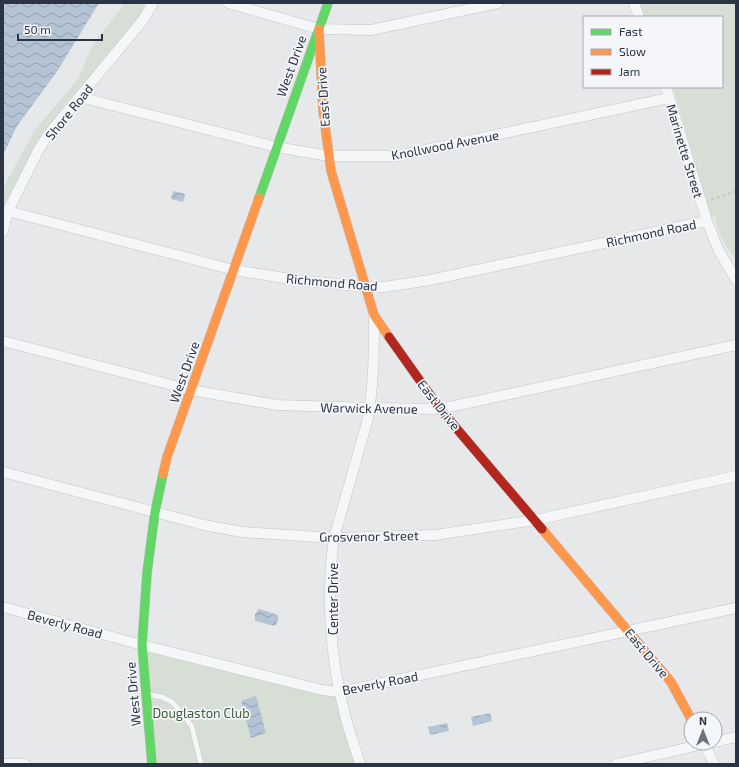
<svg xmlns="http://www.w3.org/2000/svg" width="739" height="767" viewBox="0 0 739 767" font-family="'Exo 2',sans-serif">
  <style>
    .green { fill: #d6ded6 }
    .water { fill: url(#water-waves) }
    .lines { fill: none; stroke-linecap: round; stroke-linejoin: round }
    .lane-casing { stroke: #c4c6c8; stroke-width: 6 }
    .street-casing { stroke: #c4c6c8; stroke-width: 11 }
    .fast-casing { stroke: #c4c6c8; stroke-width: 10 }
    .slow-casing { stroke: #c4c6c8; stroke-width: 10 }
    .jam-casing { stroke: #c4c6c8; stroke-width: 10 }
    .path { stroke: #c5c6ca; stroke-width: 2; stroke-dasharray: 3 3; stroke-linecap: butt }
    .lane { stroke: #f5f6f7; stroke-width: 5 }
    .street { stroke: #f5f6f7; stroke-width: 10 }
    .fast { stroke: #63d668; stroke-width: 9 }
    .slow { stroke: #ff974d; stroke-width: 9 }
    .jam { stroke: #b3261e; stroke-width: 9 }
    .labels { text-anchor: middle; stroke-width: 3.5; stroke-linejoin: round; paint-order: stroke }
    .street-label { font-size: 13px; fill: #2b3445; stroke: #f4f6f9 }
    .park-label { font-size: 13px; fill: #3f6138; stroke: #f4f6f9 }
  </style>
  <defs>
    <pattern id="water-waves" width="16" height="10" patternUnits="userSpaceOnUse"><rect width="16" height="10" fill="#b4c4d5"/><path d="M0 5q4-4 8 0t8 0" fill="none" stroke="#93a0af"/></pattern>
  </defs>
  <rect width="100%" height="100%" fill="#e6e8ea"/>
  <!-- green -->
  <path class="green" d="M125,3h20l-5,13 -37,46 -39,44 -28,39 -33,62v-19l33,-60 28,-32 15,-19 13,-31z
    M637,3h99v258c-9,-14 -21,-29 -20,-45l-6,1 -37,-130h49v-70h-79z
    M144,646l196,49 21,69h-208z"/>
  <!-- water -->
  <path class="water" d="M3,3h96l-43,70 -39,53 -14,29z
    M173,191l12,3 -2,8 -12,-3z
    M259,609l19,6v6l-3,5 -20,-5v-7z
    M256,696l10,37 -15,5 -10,-37z
    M490,713l2,8 -19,5 -2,-9z
    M447,723l2,8 -19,4 -2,-8z"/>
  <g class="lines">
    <!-- lane casing -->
    <g class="lane-casing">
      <path id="lane" d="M147,694l15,3 10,5 12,13 8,12 9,37"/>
    </g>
    <!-- street casing -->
    <g class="street-casing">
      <path id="street" d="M228,3l91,26 52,1 127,-27
        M634,3l5,14
        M666,87l41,134 11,28 18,31
        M80,97l196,50 53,9h68l272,-58
        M8,211l226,59 18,3 46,7 69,7h17l46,-7 277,-59
        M3,231l5,-20 31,-62 9,-14 95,-115 10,-17
        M3,341l188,49 86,15 93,3 70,1 296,-64
        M3,472l201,53 38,7 92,6 101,-3 100,-15 201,-44
        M3,607l139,38 180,45 18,2 396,-84
        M715,742l21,-5
        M704,743l10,21
        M3,764h22
        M360,764c-5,-17 -12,-35 -16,-53 -14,-54 -18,-118 -10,-173l33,-116c7,-36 7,-71 7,-107
        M616,764l92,-21"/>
    </g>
    <!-- fast casing -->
    <g class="fast-casing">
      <path id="fast" d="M259,198l69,-195
        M152,764l-10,-119 5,-72 8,-61 8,-38"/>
    </g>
    <!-- slow casing -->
    <g class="slow-casing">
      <path id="slow" d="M319,29l4,81 8,61 43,144 15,22
        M163,474l4,-17 92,-259
        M542,529l129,153 20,37"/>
    </g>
    <!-- jam casing -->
    <g class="jam-casing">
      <path id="jam" d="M389,337l51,72 102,120"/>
    </g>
    <!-- path -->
    <path class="path" d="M711,200l25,-9"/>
    <!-- lane -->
    <use href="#lane" class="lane"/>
    <!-- street -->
    <use href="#street" class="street"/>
    <!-- fast -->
    <use href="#fast" class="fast"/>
    <!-- slow -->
    <use href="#slow" class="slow"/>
    <!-- jam -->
    <use href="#jam" class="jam"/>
  </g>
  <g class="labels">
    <!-- street labels -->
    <g class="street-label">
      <text transform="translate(291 66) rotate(-70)" y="5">West Drive</text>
      <text transform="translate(323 97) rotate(-94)" y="5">East Drive</text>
      <text transform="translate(69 112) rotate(-51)" y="5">Shore Road</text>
      <text transform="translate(445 145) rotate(-11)" y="5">Knollwood Avenue</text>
      <text transform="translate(685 151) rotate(73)" y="5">Marinette Street</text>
      <text transform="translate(651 233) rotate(-12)" y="5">Richmond Road</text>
      <text transform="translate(332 282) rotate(5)" y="5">Richmond Road</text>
      <text transform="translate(184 372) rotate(-70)" y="5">West Drive</text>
      <text transform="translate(439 405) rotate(52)" y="5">East Drive</text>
      <text transform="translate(369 408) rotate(1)" y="5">Warwick Avenue</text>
      <text transform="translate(369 536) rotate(-1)" y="5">Grosvenor Street</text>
      <text transform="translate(333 599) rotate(-90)" y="5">Center Drive</text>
      <text transform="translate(65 624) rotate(15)" y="5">Beverly Road</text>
      <text transform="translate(647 653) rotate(50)" y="5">East Drive</text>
      <text transform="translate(380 683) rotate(-11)" y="5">Beverly Road</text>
      <text transform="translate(133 694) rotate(-95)" y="5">West Drive</text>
    </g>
    <!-- park labels -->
    <g class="park-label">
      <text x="201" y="718">Douglaston Club</text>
    </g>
  </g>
  <!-- border -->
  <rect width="739" height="767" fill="none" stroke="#2b3445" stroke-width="8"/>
  <!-- legend -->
  <rect x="583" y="16" width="140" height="72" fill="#f4f6f9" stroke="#a4a8b1"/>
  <rect x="591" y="29" width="20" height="6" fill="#63d668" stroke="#a4a8b1"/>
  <text x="619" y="36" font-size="12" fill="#2b3445">Fast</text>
  <rect x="591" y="49" width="20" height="6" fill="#ff974d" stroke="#a4a8b1"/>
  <text x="619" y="56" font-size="12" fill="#2b3445">Slow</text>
  <rect x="591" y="69" width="20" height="6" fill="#b3261e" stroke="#a4a8b1"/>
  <text x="619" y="76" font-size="12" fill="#2b3445">Jam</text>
  <!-- north arrow -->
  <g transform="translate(703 731)"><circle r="19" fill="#f4f6f9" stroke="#a4a8b1"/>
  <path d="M0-3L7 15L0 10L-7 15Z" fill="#6c737f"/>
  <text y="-6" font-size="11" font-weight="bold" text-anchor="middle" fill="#2b3445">N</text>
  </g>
  <!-- scale -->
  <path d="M18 34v6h84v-6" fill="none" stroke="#2b3445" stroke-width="2"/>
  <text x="24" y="34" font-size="12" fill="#2b3445" stroke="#f4f6f9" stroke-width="3" paint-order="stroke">50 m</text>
</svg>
